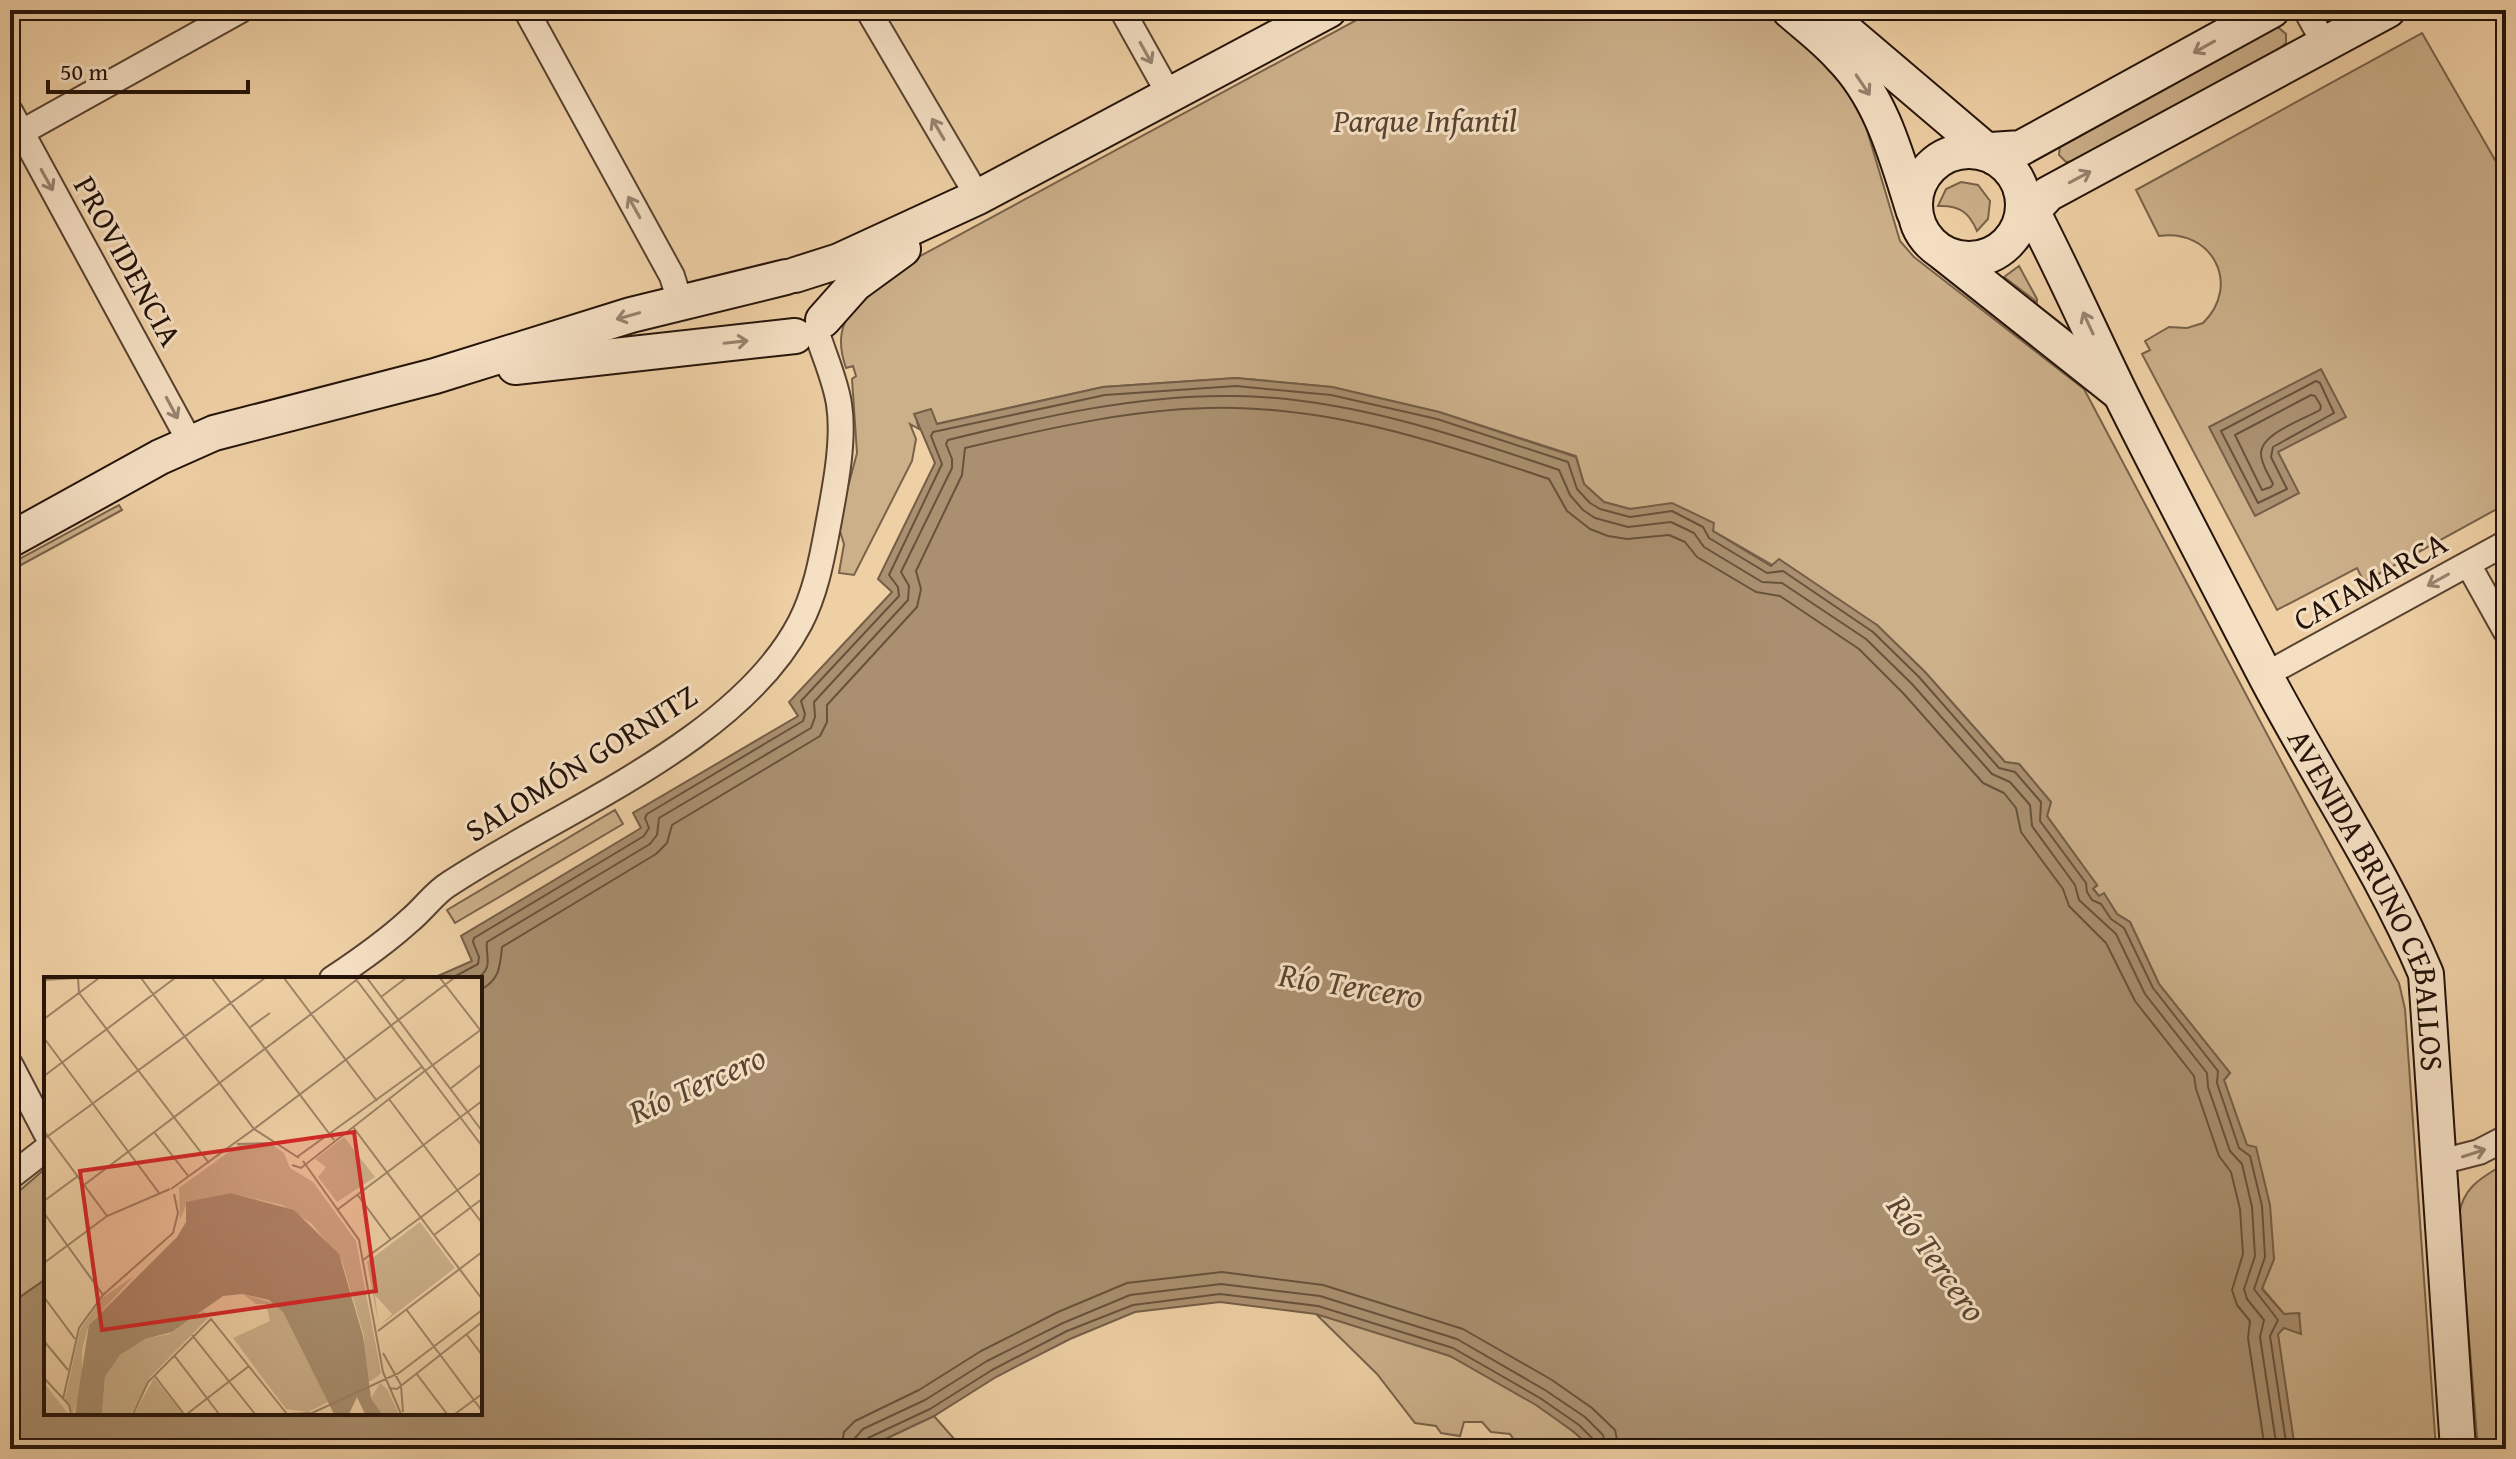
<svg xmlns="http://www.w3.org/2000/svg" width="2516" height="1459" viewBox="0 0 2516 1459" font-family="'Gentium Book Plus',serif">
  <style>
    .green { fill: #ccb08a; stroke: #78624a; stroke-width: 2 }
    .water { fill: #aa9070; stroke: #745e47; stroke-width: 2 }
    .lines { fill: none; stroke-linecap: round; stroke-linejoin: round }
    .shore { stroke: #67523c; stroke-width: 2 }
    .street-casing { stroke: #574230; stroke-width: 28 }
    .secondary-casing { stroke: #241309; stroke-width: 38 }
    .street { stroke: #f5e0c4; stroke-width: 24 }
    .secondary { stroke: #f5e0c4; stroke-width: 34 }
    .oneway { stroke: #978470 }
    .labels { text-anchor: middle; stroke-width: 6; stroke-linejoin: round; paint-order: stroke }
    .park-label { font-size: 32px; font-style: italic; fill: #564230; stroke: #f5e0c4 }
    .street-label { font-size: 32px; fill: #241309; stroke: #f5e0c4 }
    .water-label { font-size: 34px; font-style: italic; fill: #5a4532; stroke: #f5e0c4 }
    .inset-road { fill: none; stroke: #9e8467; stroke-width: 2 }
    .view { fill: #d62828; fill-opacity: 0.15; stroke: #d62828; stroke-width: 4 }
    .inset-edge { fill: none; stroke: #241309; stroke-width: 4 }
  </style>
  <rect width="100%" height="100%" fill="#efd0a5"/>
  <filter id="stains"><feTurbulence type="fractalNoise" baseFrequency=".0025" numOctaves="4"/><feColorMatrix values="0 0 0 0 .2 0 0 0 0 .09 0 0 0 0 .02 0 0 0 .5 -.17"/></filter>
  <radialGradient id="worn" r=".72"><stop offset=".6" stop-color="#630" stop-opacity="0"/><stop offset="1" stop-color="#630" stop-opacity=".3"/></radialGradient>
  <!-- green -->
  <path class="green" d="M1375,10h399l84,90 42,141 14,16 170,132 315,594 6,26 31,440h-141l-18,-115 22,-20h-15l-22,-26 12,-29 -27,-113 -23,-66 6,-7 -71,-89 -29,-62 -13,-8 -13,-20 -5,2 -6,-8 4,-2 -50,-70 4,-14 -32,-38 -14,-2 -80,-90 -48,-47 -164,-94 -62,-24 -21,2 -26,-7 -20,-18 -8,-28 -137,-44 -107,-25 -96,-9 -133,9 -167,37 -2,-7 -17,5 2,7 -9,-5 6,15 -4,22 -58,114 -15,-2 5,-29 -6,-19 19,-72 -5,-74 4,-3 -3,-10 -7,2c-17,-48 11,-62 41,-94z
    M2273,27l6,1 7,6v9l-6,5 -205,113 -9,1 -7,-7 1,-10z
    M2422,33l84,146v325l-142,78 -7,-14 -80,42 -135,-256 8,-4 -5,-9 24,-14 18,1 16,-5c39,-38 9,-95 -44,-87l-23,-46z
    M1961,182l17,3 12,16 -2,18 -11,12c-8,-19 -18,-26 -39,-25l8,-17z
    M2019,266l18,33v3l-33,-25z
    M119,505l3,5 -112,61v-7z
    M615,810l8,14 -168,99 -8,-13z
    M2506,1163v286h-28l-19,-234c4,-29 24,-38 47,-52z
    M46,1168v111l-36,25v-105z
    M1316,1314c44,13 88,24 131,41 43,16 112,62 146,94h-73l-10,-15 -19,-2 -9,-10h-18l-4,14 -19,-3 -5,-7 -21,-3 -38,-49z
    M934,1416l29,33h-99z"/>
  <!-- water -->
  <path class="water" d="M2321,369l25,48 -68,35 21,41 -44,23 -46,-89z
    M1236,378l96,9 107,25 137,45 8,27 20,18 26,7 42,-6 42,20 -1,8 58,35 8,-7 98,66 48,47 80,90 14,2 32,38 -4,14 50,69 -4,4 6,7 5,-3 13,21 13,8 29,62 71,89 -6,7 23,65 9,2 14,58 4,54 -12,30 22,25 15,-1 2,21 -17,-6 -6,6 17,115h-702l-19,-17 -38,-27 -86,-49 -134,-42 -96,-12 -85,10 -65,27 -74,38 -62,39 -70,33h-854v-145l36,-25v134h434v-434h-49l41,-18 -11,-25 180,-108 -8,-15 165,-97 -9,-14 103,-110 -14,-13 57,-116 -21,-49 17,-5 6,15 166,-37z"/>
  <g class="lines">
    <!-- shore -->
    <path class="shore" d="M2316,381l4,2 14,30 -61,34 -2,10 16,32 -29,14 -37,-72z
      M2311,395l4,1 6,10 -1,4c-16,9 -60,24 -59,44 0,10 8,21 12,30l-2,3 -9,3 -27,-55z
      M450,979l28,-15 1,-7 -6,-15 1,-4 170,-102 5,-8 -4,-10 2,-4 156,-93 2,-7 -4,-13 98,-105 -1,-9 -9,-12 53,-111 -11,-28 2,-4 172,-37 131,-9 95,9 106,24 131,43 9,27 13,14 10,6 30,8 42,-6 31,16 6,11 58,35 16,-2 90,61 46,45 80,91 16,4 26,30 -1,19 46,62 1,9 5,8 9,4 10,15 13,9 29,60 65,83 -1,12 22,65 11,8 12,50 3,51 -11,32 24,31 -8,16 17,113
      M475,979c20,-10 10,-22 12,-37l163,-98 7,-9 2,-17 152,-90 4,-11 -1,-15 94,-102 1,-14 -8,-14 51,-104v-9l-6,-15 2,-4c93,-23 191,-46 287,-44 109,1 222,39 324,74l11,25 13,15 12,8 33,9 43,-5 23,11 10,14 58,35 20,1 84,56 46,45 80,90 18,8 20,23 2,21 43,59 4,15 37,34 29,60 62,79 1,14 22,64 12,13 10,43 3,49 -11,33 3,10 17,21 -4,17 17,112
      M480,990c20,-10 20,-24 22,-43l154,-93 11,-11 5,-18 148,-89 7,-14v-17l90,-98 4,-18 -5,-18 46,-96 3,-27c88,-21 180,-42 270,-40 108,2 213,37 314,71l18,32 23,18 18,7 19,3 42,-4 16,7 12,15 59,35 24,4 79,53 44,44 80,90 21,10 12,15 5,24 42,57 6,17 37,37 29,58 59,75 2,13 23,67 12,16 9,37 3,45 -11,36 5,15 13,16 -2,17 17,111
      M841,1449l3,-17 11,-11 64,-31 62,-39 77,-39 69,-29 95,-11 101,13 140,44 89,51 40,28 23,22 4,19
      M853,1449l2,-11 8,-9 62,-29 62,-39 76,-38 67,-28 91,-11 99,12 137,43 88,51 40,27 18,18 4,14
      M863,1449l5,-11 62,-29 62,-39 75,-39 66,-26 87,-11 98,12 135,42 87,50 39,27 16,16 2,8"/>
    <!-- street casing -->
    <g class="street-casing">
      <path id="street" d="M526,10l146,266 8,26
        M868,10l110,187
        M1122,10l48,86
        M2306,10l19,35
        M10,111l180,331
        M22,132l219,-122
        M2468,564l38,68
        M2265,675l241,-132
        M332,979c27,-18 53,-36 77,-58 14,-11 25,-28 40,-37 108,-72 289,-142 351,-261 15,-29 21,-60 27,-92 7,-38 18,-89 12,-127 -4,-26 -16,-50 -23,-75
        M10,1064l36,69
        M2440,1162l39,-10 27,-14
        M10,1177l36,-28"/>
    </g>
    <!-- secondary casing -->
    <g class="secondary-casing">
      <g id="secondary">
        <path d="M1789,10c17,15 36,29 51,46 42,42 57,102 74,156"/>
        <path d="M1827,15l167,142"/>
        <path d="M1976,151l45,-3 251,-138"/>
        <circle cx="1969" cy="205" r="54"/>
        <path id="s1" d="M2021,190c37,68 67,138 101,207 46,92 94,183 141,274 53,102 119,198 163,303l32,475"/>
        <path d="M2020,225l28,-31 340,-184"/>
        <path d="M1943,253l174,138"/>
        <path d="M795,275l44,-14 139,-64 351,-187"/>
        <path d="M823,320l32,-36 48,-35"/>
        <path d="M515,367l280,-31"/>
        <path d="M10,540l150,-83 54,-24 221,-57 196,-61 155,-38"/>
      </g>
    </g>
    <!-- street -->
    <use href="#street" class="street"/>
    <!-- secondary -->
    <use href="#secondary" class="secondary"/>
  </g>
  <!-- one-way arrows -->
  <defs><path id="oneway-shaft" d="M-6 0H5M1.5-3L5.5 0L1.5 3" fill="none" stroke-width="1.6" stroke-linecap="round" stroke-linejoin="round" transform="scale(2)"/></defs>
  <g class="oneway">
    <use href="#oneway-shaft" transform="translate(2204 47) rotate(151)"/>
    <use href="#oneway-shaft" transform="translate(1146 53) rotate(61)"/>
    <use href="#oneway-shaft" transform="translate(1863 85) rotate(56)"/>
    <use href="#oneway-shaft" transform="translate(938 129) rotate(-120)"/>
    <use href="#oneway-shaft" transform="translate(2080 177) rotate(-28)"/>
    <use href="#oneway-shaft" transform="translate(47 180) rotate(61)"/>
    <use href="#oneway-shaft" transform="translate(634 207) rotate(-119)"/>
    <use href="#oneway-shaft" transform="translate(628 316) rotate(164)"/>
    <use href="#oneway-shaft" transform="translate(2088 323) rotate(-115)"/>
    <use href="#oneway-shaft" transform="translate(736 342) rotate(-6)"/>
    <use href="#oneway-shaft" transform="translate(172 408) rotate(62)"/>
    <use href="#oneway-shaft" transform="translate(2438 580) rotate(151)"/>
    <use href="#oneway-shaft" transform="translate(2474 1153) rotate(-18)"/>
  </g>
  <g class="labels">
    <!-- park labels -->
    <g class="park-label">
      <text x="1425" y="132">Parque Infantil</text>
    </g>
    <!-- street labels -->
    <g class="street-label">
      <text transform="translate(128 261) rotate(61)" y="11">PROVIDENCIA</text>
      <text transform="translate(2370 581) rotate(-29)" y="11">CATAMARCA</text>
      <text transform="translate(581 763) rotate(-32)" y="11">SALOMÓN GORNITZ</text>
      <text dy="11" stroke="none"><textPath href="#s1" startOffset="794">AVENIDA BRUNO CEBALLOS</textPath></text>
    </g>
    <!-- water labels -->
    <g class="water-label">
      <text transform="translate(1351 985) rotate(9)" y="12">Río Tercero</text>
      <text transform="translate(697 1084) rotate(-24)" y="12">Río Tercero</text>
      <text transform="translate(1937 1258) rotate(55)" y="12">Río Tercero</text>
    </g>
  </g>
  <!-- overview -->
  <g transform="translate(44 977)">
    <rect width="438" height="438" fill="#efd0a5"/>
    <path d="M300,160l31,40 -38,25 -19,-25 8,-10 -11,-8zM226,166l14,10 6,15 23,14 43,59 25,132 -8,7 -6,2 -3,-10v-36l-22,-75 -31,-38 -29,-18 -51,-12 -44,10 -7,17 -1,-32 61,-44zM376,245l35,46 -73,56 10,-10 -17,-19 3,27 -11,-60zM90,299l-45,49 -7,24v38l-9,27 -8,-15 15,-69 22,-32zM199,317l30,9 10,9 47,89 -22,11 -22,-3 -53,-71 37,-17 -4,-17h-10zM159,334l7,5 -60,61 -19,37h-29l3,-37 15,-22 25,-16 24,-5zM110,401l29,36h-49zM0,406l23,29v2h-23zM336,406l7,6 12,25h-17l-11,-16z" fill="#ccb08a"/>
    <path d="M187,216l63,17 45,44 24,82 8,62 11,16h-17l-8,-17 -8,17h-15l-51,-102 -14,-12 -26,-6 -20,2 -51,36 -27,7 -25,16 -15,22 -3,37h-27l14,-89 88,-88 9,-15v-20z" fill="#aa9070"/>
    <path class="inset-road" d="M34,1l1,15 130,170M97,1l113,151 200,-151M168,1l122,162M240,1l93,123M311,1l127,168M323,1l115,153M396,1l41,53M0,3l33,-2M337,20l25,-19M0,42l55,-41M205,51l21,-15M0,61l115,155M382,93l56,-41M0,99l131,-98M406,112l32,-25M345,122l93,124M309,150l129,172M0,154l63,85M110,155l35,45M0,162l221,-161M193,167l35,-1M253,180l126,-91M259,184l56,79 24,132 18,42M248,188l9,3 125,-98M40,208l275,-207M127,212l83,-60 45,29M313,217l34,46M0,224l34,-25M293,233l145,-109M0,236l59,82M390,258l48,-36M319,283l119,-88M0,286l63,-47 63,-27M0,320l31,42M362,332l76,102M334,354l104,-79M148,358l63,79M423,358l15,20M0,364l24,29M339,376l18,32 2,27M130,378l45,59M372,396l31,41M110,398l30,39M0,401l25,27 2,9M345,411l8,1 85,-67M19,422l16,-71 24,-33 70,-62 5,-20 -4,-19M268,436l87,-40 83,-63M89,437l15,-32 63,-63 76,95M143,437l62,-48M244,437l24,-1M411,437l27,-20"/>
    <path class="view" d="M310,155l22,159 -274,39 -22,-159z"/>
    <rect width="438" height="438" class="inset-edge"/>
  </g>
  <!-- margin -->
  <rect width="2516" height="1459" fill="none" stroke="#efd0a5" stroke-width="40"/>
  <rect x="12" y="12" width="2492" height="1435" fill="none" stroke="#241309" stroke-width="4"/>
  <rect x="20" y="20" width="2476" height="1419" fill="none" stroke="#241309" stroke-width="2"/>
  <!-- scale -->
  <path d="M48 80v12h200v-12" fill="none" stroke="#241309" stroke-width="4"/>
  <text x="60" y="80" font-size="24" fill="#241309" stroke="#f5e0c4" stroke-width="6" paint-order="stroke">50 m</text>
  <rect width="100%" height="100%" filter="url(#stains)"/>
  <rect width="100%" height="100%" fill="url(#worn)"/>
</svg>
